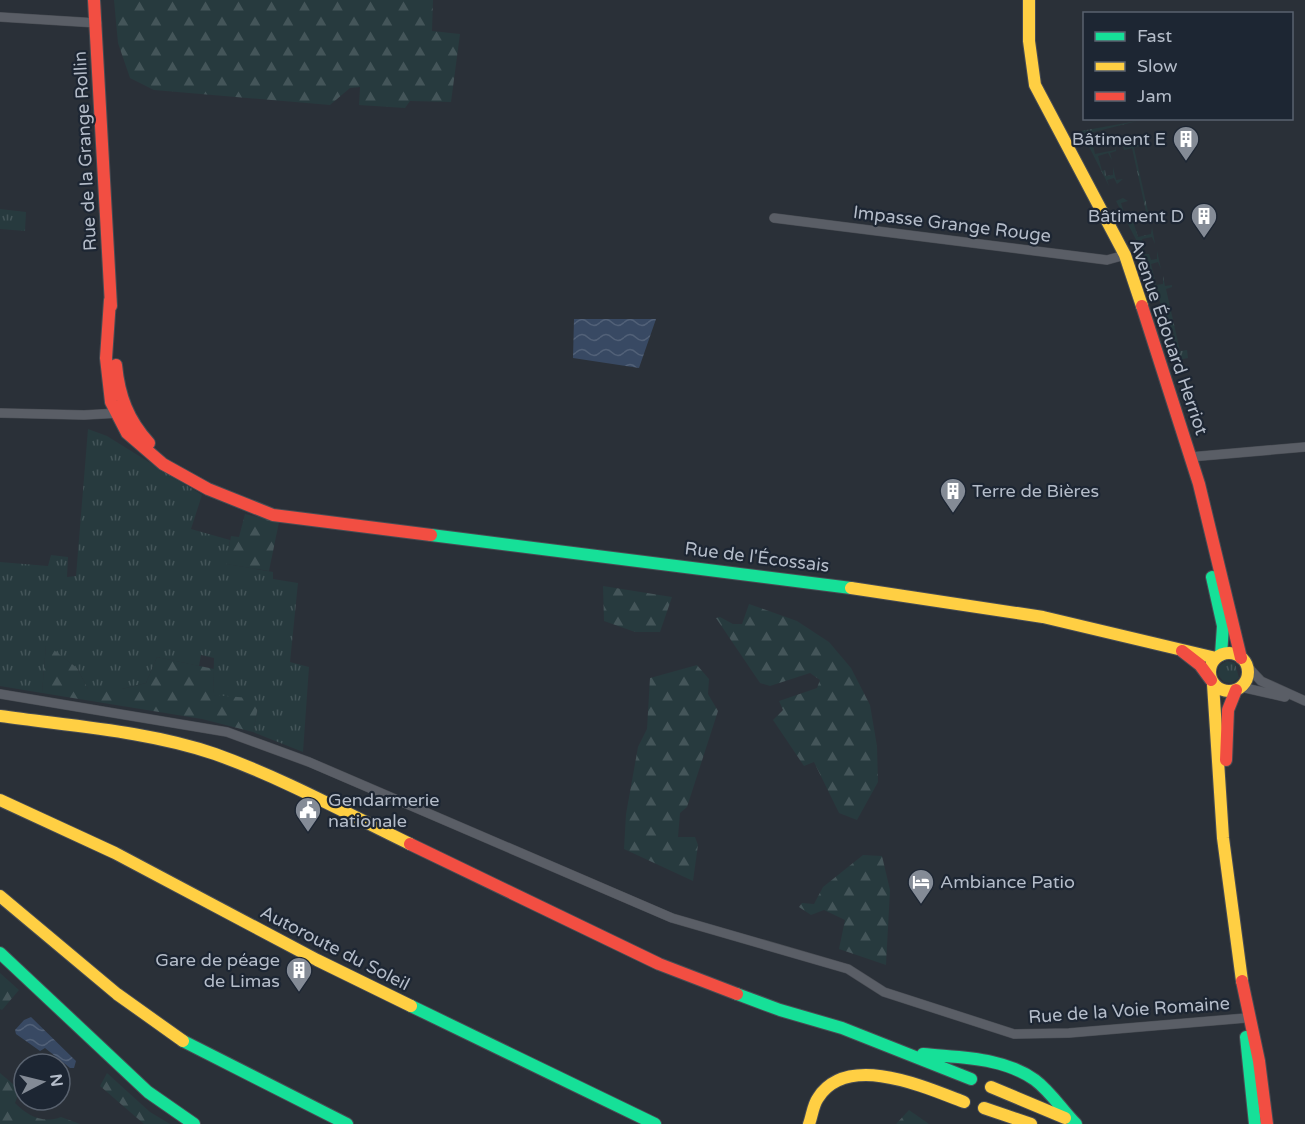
<svg xmlns="http://www.w3.org/2000/svg" width="1305" height="1124" viewBox="0 0 1305 1124" font-family="'Varela Round',sans-serif">
  <style>
    .grass { fill: url(#grass-tufts) }
    .forest { fill: url(#forest-firs) }
    .water { fill: url(#water-waves) }
    .lines { fill: none; stroke-linecap: round; stroke-linejoin: round }
    .street-casing { stroke: #484c53; stroke-width: 10 }
    .fast-casing { stroke: #484c53; stroke-width: 14 }
    .slow-casing { stroke: #484c53; stroke-width: 14 }
    .jam-casing { stroke: #484c53; stroke-width: 14 }
    .street { stroke: #5a5e66; stroke-width: 9 }
    .fast { stroke: #16e098; stroke-width: 12 }
    .slow { stroke: #ffcf43; stroke-width: 12 }
    .jam { stroke: #f24e42; stroke-width: 12 }
    .labels { text-anchor: middle; stroke-width: 4.5; stroke-linejoin: round; paint-order: stroke }
    .poi-label { font-size: 18px; fill: #b4bcc9; stroke: #1d2633; text-anchor: end }
    .street-label { font-size: 18px; fill: #b4bcc9; stroke: #1d2633 }
  </style>
  <defs>
    <pattern id="grass-tufts" width="24" height="20" patternUnits="userSpaceOnUse" patternTransform="scale(1.5)"><rect width="24" height="20" fill="#273a3e"/><path d="M3 7l-1-3M5 7V3M7 7l1-3M15 17l-1-3M17 17v-4M19 17l1-3" fill="none" stroke="#445559"/></pattern>
    <pattern id="forest-firs" width="22" height="20" patternUnits="userSpaceOnUse" patternTransform="scale(1.5)"><rect width="22" height="20" fill="#273a3e"/><path d="M5 1l3.5 6h-7zM16 11l3.5 6h-7z" fill="#445559"/></pattern>
    <pattern id="water-waves" width="16" height="10" patternUnits="userSpaceOnUse" patternTransform="scale(1.5)"><rect width="16" height="10" fill="#384963"/><path d="M0 5q4-4 8 0t8 0" fill="none" stroke="#526178"/></pattern>
  </defs>
  <rect width="100%" height="100%" fill="#2a3038"/>
  <!-- grass -->
  <path class="grass" d="M1137,121l-47,12 5,21 20,-4v-7l1,8 -6,2 2,7 -4,-7 -10,3 4,15 3,-1 1,6 7,-1v-8l3,13 7,-1 -6,5 -3,-6 -7,2 2,6 -28,-55z
    M1138,138l2,8 -6,2 15,68h7l-15,3 6,-3 -15,-68 -8,2 -2,-9 3,7 13,-3z
    M1123,198l5,3 -7,2 3,10 6,-1 8,25 13,-3 1,-7 3,17 -3,-7 -10,2 3,15h4l2,6 6,-1v-8l4,18 -3,-7 -7,2 5,21 7,-1v-8l2,10 7,-1v2l-6,2 14,62 7,-1 1,8 -10,2 -7,-24 3,-2 -2,-6 -3,1 -24,-72 -29,-56z
    M0,209l26,3 -1,19 -25,-2z
    M88,429l19,7 95,59 -11,34 39,11 -3,24 46,8v7l25,4 -8,79 19,5 -6,85 -50,-20 5,-25 -45,-12 1,-37 -13,-3 -2,11 -42,-9 -11,26 -24,6h-34l-11,-21 -31,-23 -4,48 -42,-7v-124l48,4 3,-11 17,2 -1,20 9,-1z
    M1227,661l8,2 4,15 -7,5 -8,-1 -6,-7 1,-9z"/>
  <!-- forest -->
  <path class="forest" d="M114,0h319l-1,31 28,3 -9,68 -41,-1 -5,7 -46,-3 1,-18 -10,1 -20,17 -176,-15 -24,-12 -12,-35z
    M245,514l34,8 -10,49 -43,-7 5,-28 8,1z
    M603,586l69,11 -12,35h-25l-31,-11z
    M749,604l48,17 32,21 22,26 19,37 7,41 1,36 -21,38 -18,-7 -25,-51 -10,4 -31,-46 10,-10 -4,-9 38,-13 3,-8 -10,-7 -40,13 -10,-3 -44,-65 4,-1 13,7h9z
    M46,644l31,24 11,21h34l24,-6 11,-26 57,12 -1,26 37,3 8,9 -5,25 -51,-13 -160,-26z
    M697,665l12,14 -1,15 10,17 -31,96 -7,6 -2,24h17l3,8 -5,36 -69,-32 2,-35 12,-67 9,-18 3,-51z
    M863,855l19,1 8,34 -4,75 -47,-16 6,-29 -21,-10 -13,5 -12,-8 3,-4 12,1 9,-17z
    M0,973l19,17 -17,20 -2,-1z
    M0,1073l20,17 -5,13c13,13 28,21 46,14l19,7h-80z
    M107,1073l43,39 20,12h-26l-44,-38z
    M909,1110l20,14h-33z"/>
  <!-- water -->
  <path class="water" d="M574,319h82l-17,49 -66,-10z
    M31,1017l45,44 -2,7h-4l-25,-20 -5,3 -24,-17 -1,-4 9,-10z"/>
  <g class="lines">
    <!-- street casing -->
    <g class="street-casing">
      <path id="street" d="M0,17l97,6
        M774,218l333,42 18,-5
        M0,413l84,2 36,-2
        M1190,457l115,-10
        M1246,665l15,16 44,20
        M1241,687l44,10
        M0,694l227,38 82,30 363,156 176,51 36,23 130,42 55,-1 177,-15"/>
    </g>
    <!-- fast casing -->
    <g class="fast-casing">
      <path id="fast" d="M431,535l420,53
        M1212,577l11,49 -2,29
        M0,953l148,139 46,32
        M737,994l43,16 62,18 129,51
        M411,1006l244,118
        M1246,1037l9,87
        M183,1041l164,83
        M923,1054c38,4 80,3 112,26 16,12 27,30 41,44"/>
    </g>
    <!-- slow casing -->
    <g class="slow-casing">
      <path id="slow" d="M1029,0v41l6,44 90,170 17,51
        M851,588l192,29 173,41
        M1210 672a19 19 0 1 1 38 0a19 19 0 1 1-38 0Z
        M1213,684l10,154 19,143
        M0,716c70,10 148,15 215,38 67,24 131,59 195,90
        M0,800l115,53 202,107 94,46
        M0,896l117,98 66,47
        M991,1087l74,31
        M984,1108l47,16
        M809,1124c3,-8 4,-19 9,-26 29,-46 107,-11 146,4"/>
    </g>
    <!-- jam casing -->
    <g class="jam-casing">
      <path id="jam" d="M94,0l17,306
        M110,300l-4,58 5,44 16,31 36,31 45,25 65,26 158,20
        M1142,306l57,178 42,174
        M116,365c3,31 12,55 33,78
        M1182,651l18,14 11,15
        M1226,760l2,-50 8,-20
        M410,844l249,120 78,30
        M1242,981l17,80 8,63"/>
    </g>
    <!-- street -->
    <use href="#street" class="street"/>
    <!-- fast -->
    <use href="#fast" class="fast"/>
    <!-- slow -->
    <use href="#slow" class="slow"/>
    <!-- jam -->
    <use href="#jam" class="jam"/>
  </g>
  <!-- icons -->
  <defs>
    <g id="building-pin" transform="scale(1.35)"><path d="M0 17L-7.5 6A9.5 9.5 0 1 1 7.5 6Z" fill="#848b96" stroke="#1d2633"/><path d="M-4-6H4V6H1V3H-1V6H-4ZM-2.5-4.3h1.7v1.8h-1.7ZM.8-4.3h1.7v1.8H.8ZM-2.5-1h1.7V.8h-1.7ZM.8-1h1.7V.8H.8Z" fill="#fff"/></g>
    <g id="civic-pin" transform="scale(1.35)"><path d="M0 17L-7.5 6A9.5 9.5 0 1 1 7.5 6Z" fill="#848b96" stroke="#1d2633"/><path d="M-.6-6.5H3V-4.5H.6V-3L4-1V1h2V6H-6V1h2V-1L-.6-3ZM-1.2 2.5V6h2.4V2.5Z" fill="#fff"/></g>
    <g id="hotel-pin" transform="scale(1.35)"><path d="M0 17L-7.5 6A9.5 9.5 0 1 1 7.5 6Z" fill="#848b96" stroke="#1d2633"/><path d="M-6-4.5h1.5V1H6V5H4.5V3h-9V5H-6ZM-4 0a1.8 1.8 0 1 1 3.6 0ZM.5 0V-2.5h3Q6-2.5 6 0Z" fill="#fff"/></g>
  </defs>
  <g fill-rule="evenodd">
    <use href="#building-pin" x="1186" y="139"/>
    <use href="#building-pin" x="1204" y="216"/>
    <use href="#building-pin" x="953" y="491"/>
    <use href="#civic-pin" x="308" y="810"/>
    <use href="#hotel-pin" x="921" y="882"/>
    <use href="#building-pin" x="299" y="970"/>
  </g>
  <g class="labels">
    <!-- poi labels -->
    <g class="poi-label">
      <text x="1166" y="145">Bâtiment E</text>
      <text x="1184" y="222">Bâtiment D</text>
      <text x="972" y="497" text-anchor="start">Terre de Bières</text>
      <text x="328" y="806" text-anchor="start">Gendarmerie<tspan x="328" dy="21">nationale</tspan></text>
      <text x="940" y="888" text-anchor="start">Ambiance Patio</text>
      <text x="280" y="966">Gare de péage<tspan x="280" dy="21">de Limas</tspan></text>
    </g>
    <!-- street labels -->
    <g class="street-label">
      <text transform="translate(85 151) rotate(-93)" y="6">Rue de la Grange Rollin</text>
      <text transform="translate(952 224) rotate(7)" y="6">Impasse Grange Rouge</text>
      <text transform="translate(1169 337) rotate(71)" y="6">Avenue Édouard Herriot</text>
      <text transform="translate(757 557) rotate(7)" y="6">Rue de l'Écossais</text>
      <text transform="translate(335 948) rotate(27)" y="6">Autoroute du Soleil</text>
      <text transform="translate(1129 1010) rotate(-4)" y="6">Rue de la Voie Romaine</text>
    </g>
  </g>
  <!-- legend -->
  <rect x="1083" y="12" width="210" height="108" fill="#1d2633" stroke="#59626f" stroke-width="1.5"/>
  <rect x="1095" y="32" width="30" height="9" fill="#16e098" stroke="#59626f" stroke-width="1.5"/>
  <text x="1137" y="42" font-size="18" fill="#b4bcc9">Fast</text>
  <rect x="1095" y="62" width="30" height="9" fill="#ffcf43" stroke="#59626f" stroke-width="1.5"/>
  <text x="1137" y="72" font-size="18" fill="#b4bcc9">Slow</text>
  <rect x="1095" y="92" width="30" height="9" fill="#f24e42" stroke="#59626f" stroke-width="1.5"/>
  <text x="1137" y="102" font-size="18" fill="#b4bcc9">Jam</text>
  <!-- north arrow -->
  <g transform="translate(42 1082) rotate(83)"><circle r="28" fill="#1d2633" stroke="#59626f" stroke-width="1.5"/>
  <path d="M0-4.5L10 22L0 15L-10 22Z" fill="#848b96"/>
  <text y="-9" font-size="16" font-weight="bold" text-anchor="middle" fill="#b4bcc9">N</text>
  </g>
</svg>
